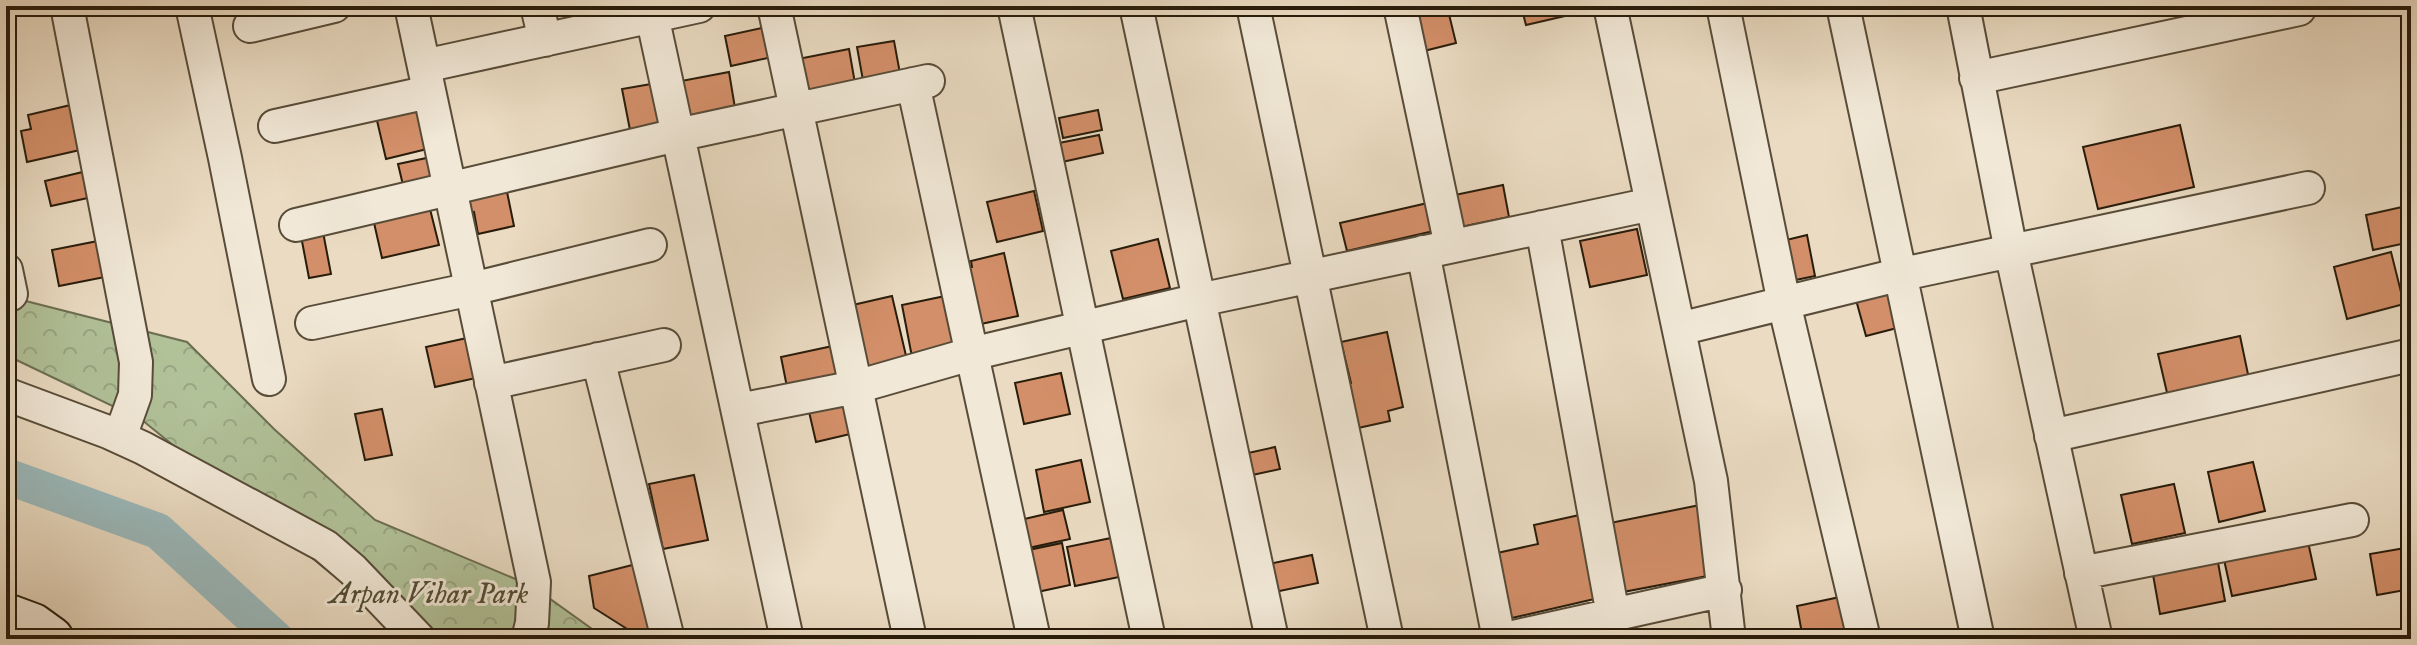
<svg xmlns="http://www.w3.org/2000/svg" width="2417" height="645" viewBox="0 0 2417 645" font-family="'IM FELL English',serif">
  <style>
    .park { fill: url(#park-crowns); stroke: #6c6e52; stroke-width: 2 }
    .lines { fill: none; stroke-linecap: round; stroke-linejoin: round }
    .canal { stroke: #9bb9bb; stroke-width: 36 }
    .building { fill: #d38f69; stroke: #281c0b; stroke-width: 2 }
    .street-casing { stroke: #584c39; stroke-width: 36 }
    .secondary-casing { stroke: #281c0b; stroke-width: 48 }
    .street { stroke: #f1e8d7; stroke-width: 32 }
    .secondary { stroke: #f1e8d7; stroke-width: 44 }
    .labels { text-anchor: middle; stroke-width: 6; stroke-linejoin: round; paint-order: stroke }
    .park-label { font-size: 30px; font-style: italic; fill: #514e35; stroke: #f1e8d7 }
  </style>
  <defs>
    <pattern id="park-crowns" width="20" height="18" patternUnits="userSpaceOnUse" patternTransform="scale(2)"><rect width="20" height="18" fill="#b1c198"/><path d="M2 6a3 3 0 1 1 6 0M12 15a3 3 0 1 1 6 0" fill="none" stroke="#98a582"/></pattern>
  </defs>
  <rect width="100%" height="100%" fill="#eadbc2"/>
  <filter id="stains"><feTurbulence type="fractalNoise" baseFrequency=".0025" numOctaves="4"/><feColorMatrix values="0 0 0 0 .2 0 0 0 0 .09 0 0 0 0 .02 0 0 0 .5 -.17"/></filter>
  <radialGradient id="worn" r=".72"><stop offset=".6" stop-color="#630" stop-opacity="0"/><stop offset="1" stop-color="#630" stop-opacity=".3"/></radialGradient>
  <!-- park -->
  <path class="park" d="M6,296l181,46 87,87 101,91 157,66 74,53h-194l-270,-219 -136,-65z"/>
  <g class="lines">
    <!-- canal -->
    <path class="canal" d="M6,476l152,55 118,108"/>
  </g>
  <!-- building -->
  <path class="building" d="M1404,6h43l9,37 -40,10z
    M1521,6h69l1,4 -65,15z
    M771,26l6,30 -46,10 -6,-30z
    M894,41l7,38 -37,7 -7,-39z
    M849,49l7,40 -51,10 -7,-40z
    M729,72l6,36 -53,10 -6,-36z
    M663,82l8,40 -41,8 -8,-41z
    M416,102l11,47 -41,10 -11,-47z
    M79,103l10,45 -62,14 -6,-31 10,-2 -3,-14z
    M1098,110l4,20 -39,8 -4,-20z
    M2180,125l14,62 -96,22 -15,-62z
    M1099,135l4,18 -50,11 -4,-19z
    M436,156l5,21 -38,8 -5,-21z
    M91,170l6,26 -46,10 -6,-25z
    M1503,185l6,32 -53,11 -6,-32z
    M506,187l8,39 -36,8 -4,-22 -8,2 -4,-18z
    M1034,191l9,40 -46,11 -10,-40z
    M428,201l11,44 -57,13 -10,-44z
    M1432,202l6,28 -91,21 -7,-28z
    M2411,205v37l-38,8 -7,-35z
    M1637,229l10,46 -57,12 -10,-46z
    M323,232l8,42 -22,4 -8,-42z
    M1807,235l8,41 -29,6 -8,-40z
    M1158,239l12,49 -47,11 -12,-48z
    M103,240l7,36 -51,10 -7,-36z
    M2391,252l13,52 -57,15 -13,-52z
    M1004,253l14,63 -51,11 -12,-57 17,-3 -1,-6z
    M1884,281l13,47 -31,8 -13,-47z
    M950,295l11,51 -49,11 -10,-52z
    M892,296l15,64 -47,12 -16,-65z
    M1387,332l16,75 -15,4 2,10 -41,9 -10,-45 12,-2 -10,-41z
    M476,336l9,40 -50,11 -9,-40z
    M2240,336l9,43 -81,18 -10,-43z
    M842,344l9,41 -62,12 -8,-40z
    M1061,373l9,41 -46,10 -9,-41z
    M854,392l9,39 -47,11 -9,-39z
    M382,409l10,46 -27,5 -10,-46z
    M1275,447l5,22 -37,8 -4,-22z
    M1081,460l9,42 -46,10 -8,-42z
    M2253,462l12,49 -46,11 -11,-50z
    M694,475l14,65 -45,9 -14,-65z
    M2174,484l11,49 -53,11 -11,-49z
    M1705,504l13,70 -95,18 -13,-69z
    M1063,510l7,29 -51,11 1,-30z
    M1584,514l19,83 -100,23 -15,-65 50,-11 -4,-19z
    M1116,537l8,39 -49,10 -8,-39z
    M2307,537l9,42 -84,17 -9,-41z
    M1062,543l8,42 -42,9 -9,-42z
    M2411,547v42l-34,6 -7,-41z
    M1312,555l6,28 -48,10 -6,-28z
    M2217,557l8,44 -65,13 -8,-45z
    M648,561l18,78h-23l-49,-31 -5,-32z
    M1840,597l9,42h-46l-6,-33z"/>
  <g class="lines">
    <!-- street casing -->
    <g class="street-casing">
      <path id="street" d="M67,6l69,356 -1,33 -15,42
        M192,6l33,152 44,221
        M411,6l123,576 -2,41 -4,16
        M537,6l8,34
        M650,6l137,633
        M774,6l136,633
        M1014,6l135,633
        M1136,6l136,633
        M1253,6l134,633
        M1400,6l51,240
        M1610,6l101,475 18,158
        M1723,6l61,297 80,336
        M1843,6l135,633
        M1963,6l48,245 85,388
        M250,26l84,-20
        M424,66l275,-60
        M1976,78l323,-69
        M913,84l121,555
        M275,126l154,-34
        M296,225l381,-90 251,-54
        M1542,227l71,388
        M1423,252l76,387
        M6,270l5,24
        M312,323l160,-34 178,-44
        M1679,329l219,-54 410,-87
        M598,359l70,280
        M491,383l173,-38
        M6,394l102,38 35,16 182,98 28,24 66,69
        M739,410l117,-23 115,-33 228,-54 453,-96
        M2051,436l360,-81
        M2081,573l271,-53
        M1504,639l221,-49"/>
    </g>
    <!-- secondary casing -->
    <g class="secondary-casing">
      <path id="secondary" d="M6,616l27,10 18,13"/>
    </g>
    <!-- street -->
    <use href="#street" class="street"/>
    <!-- secondary -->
    <use href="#secondary" class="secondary"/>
  </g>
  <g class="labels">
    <!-- park labels -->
    <g class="park-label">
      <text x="429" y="603">Arpan Vihar Park</text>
    </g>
  </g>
  <!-- margin -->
  <rect width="2417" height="645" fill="none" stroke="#eadbc2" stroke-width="32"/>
  <rect x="8" y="8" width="2401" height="629" fill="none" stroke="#281c0b" stroke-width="4"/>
  <rect x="16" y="16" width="2385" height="613" fill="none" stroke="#281c0b" stroke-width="2"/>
  <rect width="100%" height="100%" filter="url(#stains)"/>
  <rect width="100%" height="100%" fill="url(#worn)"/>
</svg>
